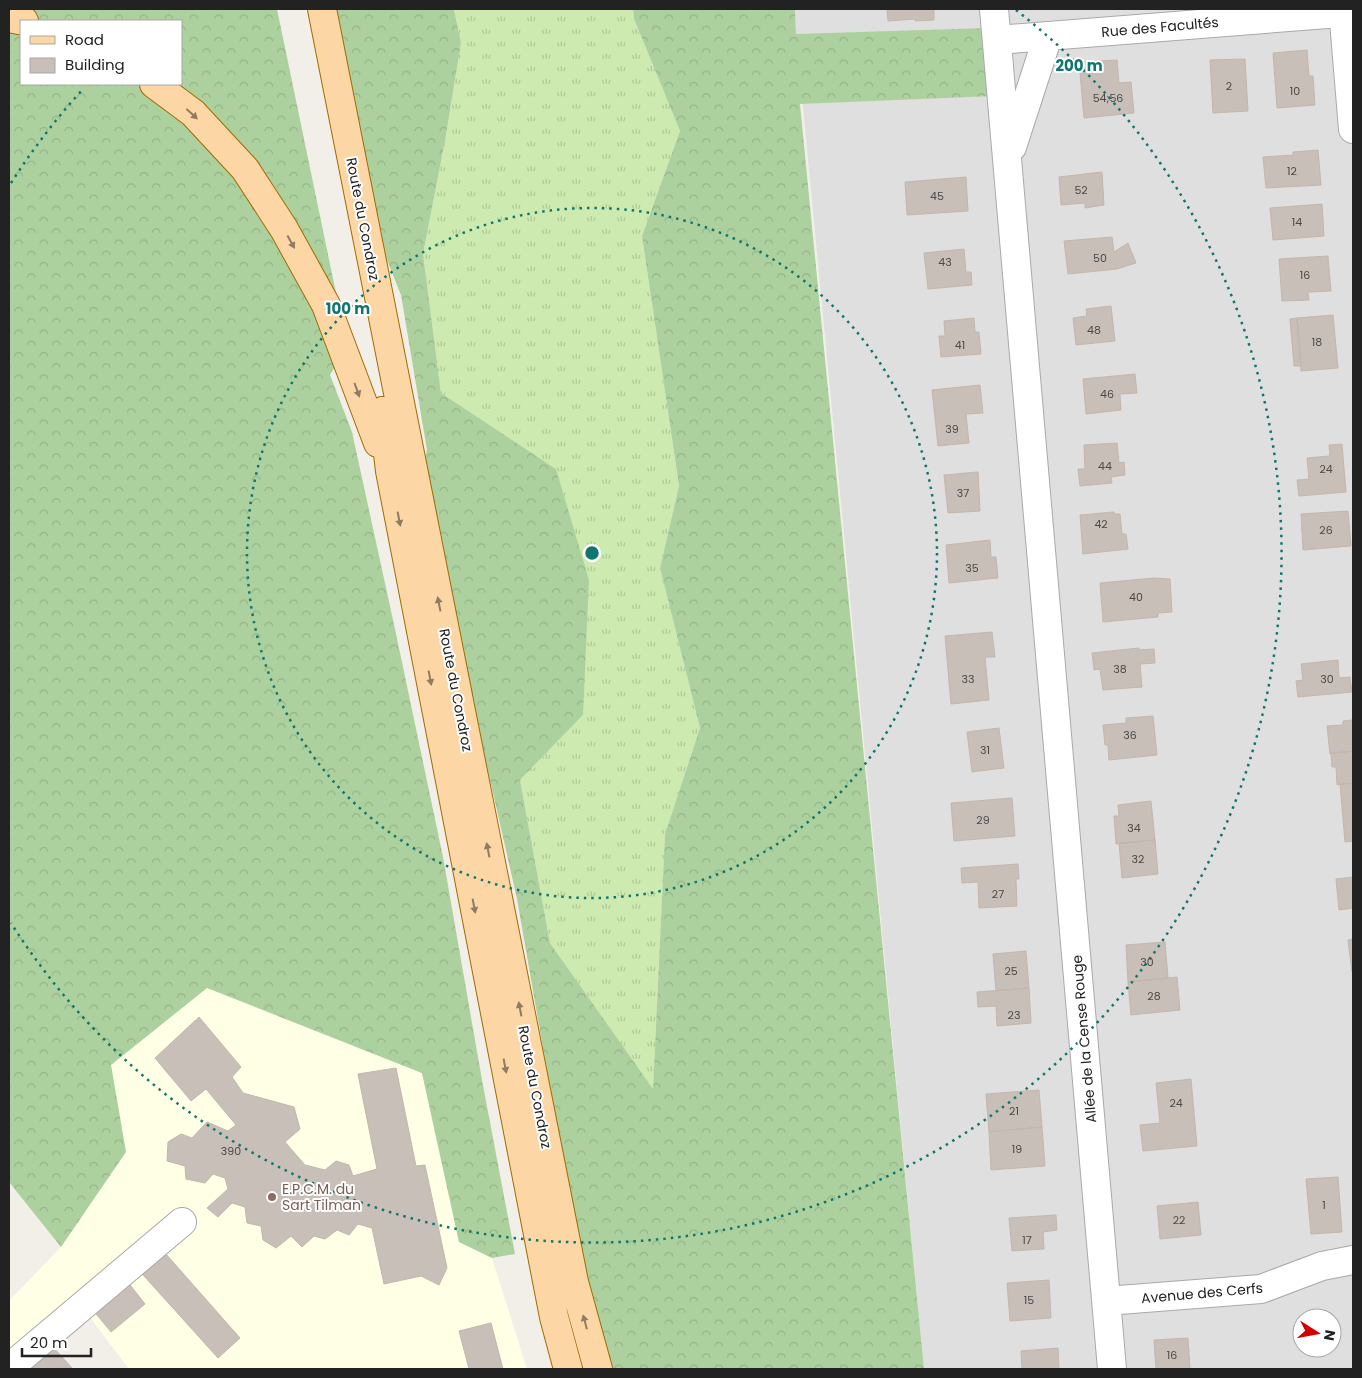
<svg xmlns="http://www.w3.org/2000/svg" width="1362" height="1378" viewBox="0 0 1362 1378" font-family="Poppins,sans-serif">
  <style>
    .residential { fill: #e0dfdf; fill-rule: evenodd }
    .education { fill: #ffffe5 }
    .grass { fill: url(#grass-tufts) }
    .forest { fill: url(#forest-crowns); fill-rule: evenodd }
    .building { fill: #c7bfb8; stroke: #c4b6ab }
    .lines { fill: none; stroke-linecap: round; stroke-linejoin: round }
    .minor-casing { stroke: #a9a9a9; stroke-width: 30 }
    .major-casing { stroke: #a06b00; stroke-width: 30 }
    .minor { stroke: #fff; stroke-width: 28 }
    .major { stroke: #fcd6a4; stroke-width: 28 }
    .oneway { fill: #8f7c63 }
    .ring { fill: none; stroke: #0f766e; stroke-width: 2.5; stroke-dasharray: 2.5 5 }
    .education-dot { fill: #8d6e63; stroke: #fff; stroke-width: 2 }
    .labels { text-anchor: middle; stroke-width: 4; stroke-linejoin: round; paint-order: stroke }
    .number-label { font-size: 11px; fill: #4b4948 }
    .street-label { font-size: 14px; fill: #222; stroke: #fff }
    .education-label { font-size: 14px; fill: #785e54; stroke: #fff; text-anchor: start }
    .centre { fill: #0f766e; stroke: #fff; stroke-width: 2.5 }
    .ring-label { font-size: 15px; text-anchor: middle; font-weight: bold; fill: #0f766e; stroke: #fff; stroke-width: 4; stroke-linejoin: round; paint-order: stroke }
  </style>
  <defs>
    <pattern id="grass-tufts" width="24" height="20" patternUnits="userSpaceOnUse" patternTransform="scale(1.25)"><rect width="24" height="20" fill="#cdebb0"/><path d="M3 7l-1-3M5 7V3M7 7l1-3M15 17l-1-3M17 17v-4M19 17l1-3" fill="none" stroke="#b0c997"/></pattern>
    <pattern id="forest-crowns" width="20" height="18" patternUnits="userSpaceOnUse" patternTransform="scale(1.25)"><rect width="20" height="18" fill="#add19e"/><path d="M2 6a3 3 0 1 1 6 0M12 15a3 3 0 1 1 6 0" fill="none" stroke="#95b388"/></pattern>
  </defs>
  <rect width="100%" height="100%" fill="#f2efe9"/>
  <!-- residential -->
  <path class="residential" d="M795,9h558v1360h-429l-128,-1335zM1302,1318h30v30h-30z"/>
  <!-- education -->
  <path class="education" d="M207,988l215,85 37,169 33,16 35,111h-398l-43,-57 -77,57v-68l52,-54 65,-95 -15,-87z"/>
  <!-- grass -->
  <path class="grass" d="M454,9h179l1,10 46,112 -38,105 37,250 -19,82 40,160 -35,106 -12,256 -103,-147 -30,-163 63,-65 -27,-246 -115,-76 -18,-139 22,-113 16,-98z"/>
  <!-- forest -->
  <path class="forest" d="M9,9h268l70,337 -17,29 22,57 43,197 48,228 39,223 33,174 -23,4 -33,-16 -37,-169 -215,-85 -96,77 15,87 -65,95 -52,-65zM21,21h160v63h-160z
    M335,9h119l7,34 -16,98 -22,113 18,139 115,76 33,111 -6,135 -63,65 30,163 103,146 12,-255 35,-106 -40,-160 19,-82 -37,-250 38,-105 -46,-112 -1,-10h162l1,25 191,-6 7,68 -194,8 124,1265h-316l-34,-143 -57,-327 -48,-212 -46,-222 4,-15 -26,-155 -22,-55z"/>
  <!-- building -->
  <path class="building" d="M887,9h47v11l-19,1 1,-2 -28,2z
    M1307,50l2,26h4l2,29 -38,3 -4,-55z
    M1245,59l3,52 -35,2 -3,-53z
    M1117,60l2,23 12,-1 3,31 -50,5 -5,-56z
    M1318,150l3,35 -55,3 -3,-31 30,-2v-3z
    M1102,172l2,33 -19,3v-5l-24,2 -2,-28z
    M966,177l2,34 -61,4 -2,-33z
    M1322,204l2,32 -51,4 -3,-32z
    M1112,237l2,15 14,-9 8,20 -19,6 -49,5 -4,-33z
    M964,249l2,23h5l1,13 -44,4 -4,-36z
    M1328,256l3,35 -23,1 1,8 -27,1 -3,-42z
    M1111,306l4,35 -39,4 -3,-27 14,-2 -1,-7z
    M1333,315l5,53 -37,3 -4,-53z
    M974,318l1,14h4l2,22 -40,3 -2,-21h6l-1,-15z
    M1297,318l4,48h-7l-4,-47z
    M1135,374l2,19 -17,1 1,16 -35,4 -3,-35z
    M980,385l3,28 -17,1 3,29 -31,3 -6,-56z
    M1117,443l2,20 5,-1 1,13 -14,2 1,6 -32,3 -2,-17h7l-1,-24z
    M1342,444l4,48 -47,4 -2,-16 12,-1 -2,-21 23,-2 -1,-11z
    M978,472l2,39 -32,2 -4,-38z
    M1348,511l3,35 -48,4 -2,-36z
    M1114,512v2h6l2,20h4l2,15 -45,5 -3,-39z
    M990,540l1,17h5l2,21 -49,5 -3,-38z
    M1154,578l16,1 2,33 -14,1v4l-55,5 -3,-39z
    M992,632l3,25h-10l4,43 -38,4 -6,-68z
    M1139,648v2l15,-1 1,14 -15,1 2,23 -39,3 -3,-21 -6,1 -2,-17z
    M1338,660l1,18 11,-1 2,15 -54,5 -2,-16 7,-1 -2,-16z
    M1153,716l4,39 -48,5 -1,-15h-3l-2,-20 23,-2v-5z
    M1353,720v31l-23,3 -3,-28 16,-1v-4z
    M999,728l5,40 -32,4 -5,-40z
    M1353,751v32l-16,2 -1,-18h-4l-1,-14z
    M1353,783v58l-8,1 -5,-58z
    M1012,798l3,38 -61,5 -3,-38z
    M1151,801l4,39 -39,4 -2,-28h5l-1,-11z
    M1155,840l3,34 -36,4 -3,-35z
    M1018,864l1,15h-3l1,27 -38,2 -1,-26 -16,1 -1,-15z
    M1353,877v31l-14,2 -3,-31z
    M1353,939v33h-1l-4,-32z
    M1165,942l3,36 -40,4 -2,-37z
    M1026,951l3,37 -33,3 -3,-37z
    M1177,977l3,33 -49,5 -3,-33z
    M1029,988l2,35 -34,3 -1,-20 -18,1 -1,-15z
    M199,1017l42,50 -9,10 11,16 51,14 6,22 -15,13 20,23 20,5 11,-9 13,4 4,11 24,-7 -19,-95 38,-6 20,98 9,-1 22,103 -8,17 -18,-9 -37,8 -12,-56 -14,-4 -9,11 -12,-5 -12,9 -11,-3 -12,11 -11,-11 -15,12 -13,-8 -2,-14 -14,-3 -2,-16 -13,-4 -14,14 -11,-9 21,-19 -3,-11 -12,-4 -8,9 -19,-4 -1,-13 -18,-5 1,-19 13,-8 11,4 15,-16 21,9 8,-6 -30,-36 -15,12 -36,-43z
    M1191,1079l6,67 -54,5 -3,-26 20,-2 -4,-40z
    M1039,1090l3,37 -53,5 -3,-38z
    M1042,1127l3,39 -54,4 -2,-38z
    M1338,1177l4,55 -31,2 -5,-55z
    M1198,1202l3,33 -41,4 -3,-33z
    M1056,1215l1,15 -14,2 1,17 -32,2 -3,-33z
    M158,1245l82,93 -22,20 -83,-92z
    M1049,1280l2,38 -41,3 -3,-38z
    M127,1281l18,23 -34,28 -18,-22z
    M491,1323l12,46h-34l-10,-38z
    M1188,1338l2,31h-34l-2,-29z
    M53,1347l19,21 -40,1 -2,-2z
    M1058,1348l1,21h-37l-1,-18z"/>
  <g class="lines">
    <!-- minor casing -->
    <g class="minor-casing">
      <path id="minor" d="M994,9l118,1360
        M1343,9l10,120
        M997,40l356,-28
        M1012,147l36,-111
        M1106,1301l155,-12 61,-23 31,-6
        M9,1368l173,-146"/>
    </g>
    <!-- major casing -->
    <g class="major-casing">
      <path id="major" d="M322,9l252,1273 24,87
        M9,18l15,3
        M154,84l39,29 52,56 39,60 42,76 52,138
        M383,411l7,60 164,846 14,52"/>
    </g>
    <!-- minor -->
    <use href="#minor" class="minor"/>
    <!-- major -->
    <use href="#major" class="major"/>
  </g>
  <!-- one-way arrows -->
  <defs><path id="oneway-solid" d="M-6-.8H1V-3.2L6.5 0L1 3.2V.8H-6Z" transform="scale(1.25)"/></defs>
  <g class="oneway">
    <use href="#oneway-solid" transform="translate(192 114) rotate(42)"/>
    <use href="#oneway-solid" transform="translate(291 242) rotate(61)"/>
    <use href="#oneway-solid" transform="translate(357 390) rotate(70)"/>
    <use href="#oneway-solid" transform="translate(399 519) rotate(79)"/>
    <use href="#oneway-solid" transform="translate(439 604) rotate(-101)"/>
    <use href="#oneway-solid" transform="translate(430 678) rotate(79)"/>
    <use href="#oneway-solid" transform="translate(488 850) rotate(-101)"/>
    <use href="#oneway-solid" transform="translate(474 906) rotate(79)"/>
    <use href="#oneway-solid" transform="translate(520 1009) rotate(-101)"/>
    <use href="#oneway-solid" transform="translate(505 1066) rotate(79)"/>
    <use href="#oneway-solid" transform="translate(585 1322) rotate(-105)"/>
  </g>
  <!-- distance rings -->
  <g class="ring">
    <circle cx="592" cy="553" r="345"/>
    <path d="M11 183A689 689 0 0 1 84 88M1016 10A689 689 0 1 1 11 923"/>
  </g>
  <!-- markers -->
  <circle class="education-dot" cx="272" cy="1197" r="5"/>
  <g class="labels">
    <!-- number labels -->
    <g class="number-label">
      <text x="1229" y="90">2</text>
      <text x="1295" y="95">10</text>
      <text x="1108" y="102">54;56</text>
      <text x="1292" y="175">12</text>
      <text x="1081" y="194">52</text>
      <text x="937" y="200">45</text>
      <text x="1297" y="226">14</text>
      <text x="1100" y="262">50</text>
      <text x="945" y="266">43</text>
      <text x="1305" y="279">16</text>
      <text x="1094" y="334">48</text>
      <text x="1317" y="346">18</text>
      <text x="960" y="349">41</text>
      <text x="1107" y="398">46</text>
      <text x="952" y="433">39</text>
      <text x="1105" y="470">44</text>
      <text x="1326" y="473">24</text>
      <text x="963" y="497">37</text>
      <text x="1101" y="528">42</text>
      <text x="1326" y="534">26</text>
      <text x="972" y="572">35</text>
      <text x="1136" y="601">40</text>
      <text x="1120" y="673">38</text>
      <text x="968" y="683">33</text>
      <text x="1327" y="683">30</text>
      <text x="1130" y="739">36</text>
      <text x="985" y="754">31</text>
      <text x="983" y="824">29</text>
      <text x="1134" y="832">34</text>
      <text x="1138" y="863">32</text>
      <text x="998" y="898">27</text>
      <text x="1147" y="966">30</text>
      <text x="1011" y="975">25</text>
      <text x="1154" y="1000">28</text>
      <text x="1014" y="1019">23</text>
      <text x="1176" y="1107">24</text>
      <text x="1014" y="1115">21</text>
      <text x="1017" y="1153">19</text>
      <text x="231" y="1155">390</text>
      <text x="1324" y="1209">1</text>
      <text x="1179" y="1224">22</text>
      <text x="1027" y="1244">17</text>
      <text x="1029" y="1304">15</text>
      <text x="1172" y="1359">16</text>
    </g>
    <!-- street labels -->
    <g class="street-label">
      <text transform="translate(1160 27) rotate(-5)" y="5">Rue des Facultés</text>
      <text transform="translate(363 219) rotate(79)" y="5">Route du Condroz</text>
      <text transform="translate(456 690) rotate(79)" y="5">Route du Condroz</text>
      <text transform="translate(1084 1039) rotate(-95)" y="5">Allée de la Cense Rouge</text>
      <text transform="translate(535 1087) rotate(79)" y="5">Route du Condroz</text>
      <text transform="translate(1202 1293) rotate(-5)" y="5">Avenue des Cerfs</text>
    </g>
    <!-- education labels -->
    <g class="education-label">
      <text x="282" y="1194">E.P.C.M. du<tspan x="282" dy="16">Sart Tilman</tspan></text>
    </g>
  </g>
  <circle cx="592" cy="553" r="8" class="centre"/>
  <g class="ring-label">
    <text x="1079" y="71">200 m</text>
    <text x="348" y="314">100 m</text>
  </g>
  <!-- border -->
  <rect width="1362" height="1378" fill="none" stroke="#222222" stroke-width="20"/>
  <!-- legend -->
  <rect x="20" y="20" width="162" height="65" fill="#ffffff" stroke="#a7a7a7"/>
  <rect x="30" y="36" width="25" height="8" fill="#fcd6a4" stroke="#a7a7a7"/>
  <text x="65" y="45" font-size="15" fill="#222222">Road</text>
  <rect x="30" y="58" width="25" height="15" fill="#c7bfb8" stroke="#a7a7a7"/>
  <text x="65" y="70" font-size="15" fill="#222222">Building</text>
  <!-- north arrow -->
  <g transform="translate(1317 1333) rotate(101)"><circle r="24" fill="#ffffff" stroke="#a7a7a7"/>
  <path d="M0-4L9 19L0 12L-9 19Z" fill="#d40000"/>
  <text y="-8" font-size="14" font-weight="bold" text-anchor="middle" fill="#222222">N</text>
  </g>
  <!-- scale -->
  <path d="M22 1348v8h69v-8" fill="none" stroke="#222222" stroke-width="2.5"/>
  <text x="30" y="1348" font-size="15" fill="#222222" stroke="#ffffff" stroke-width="4" paint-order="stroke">20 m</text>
</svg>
